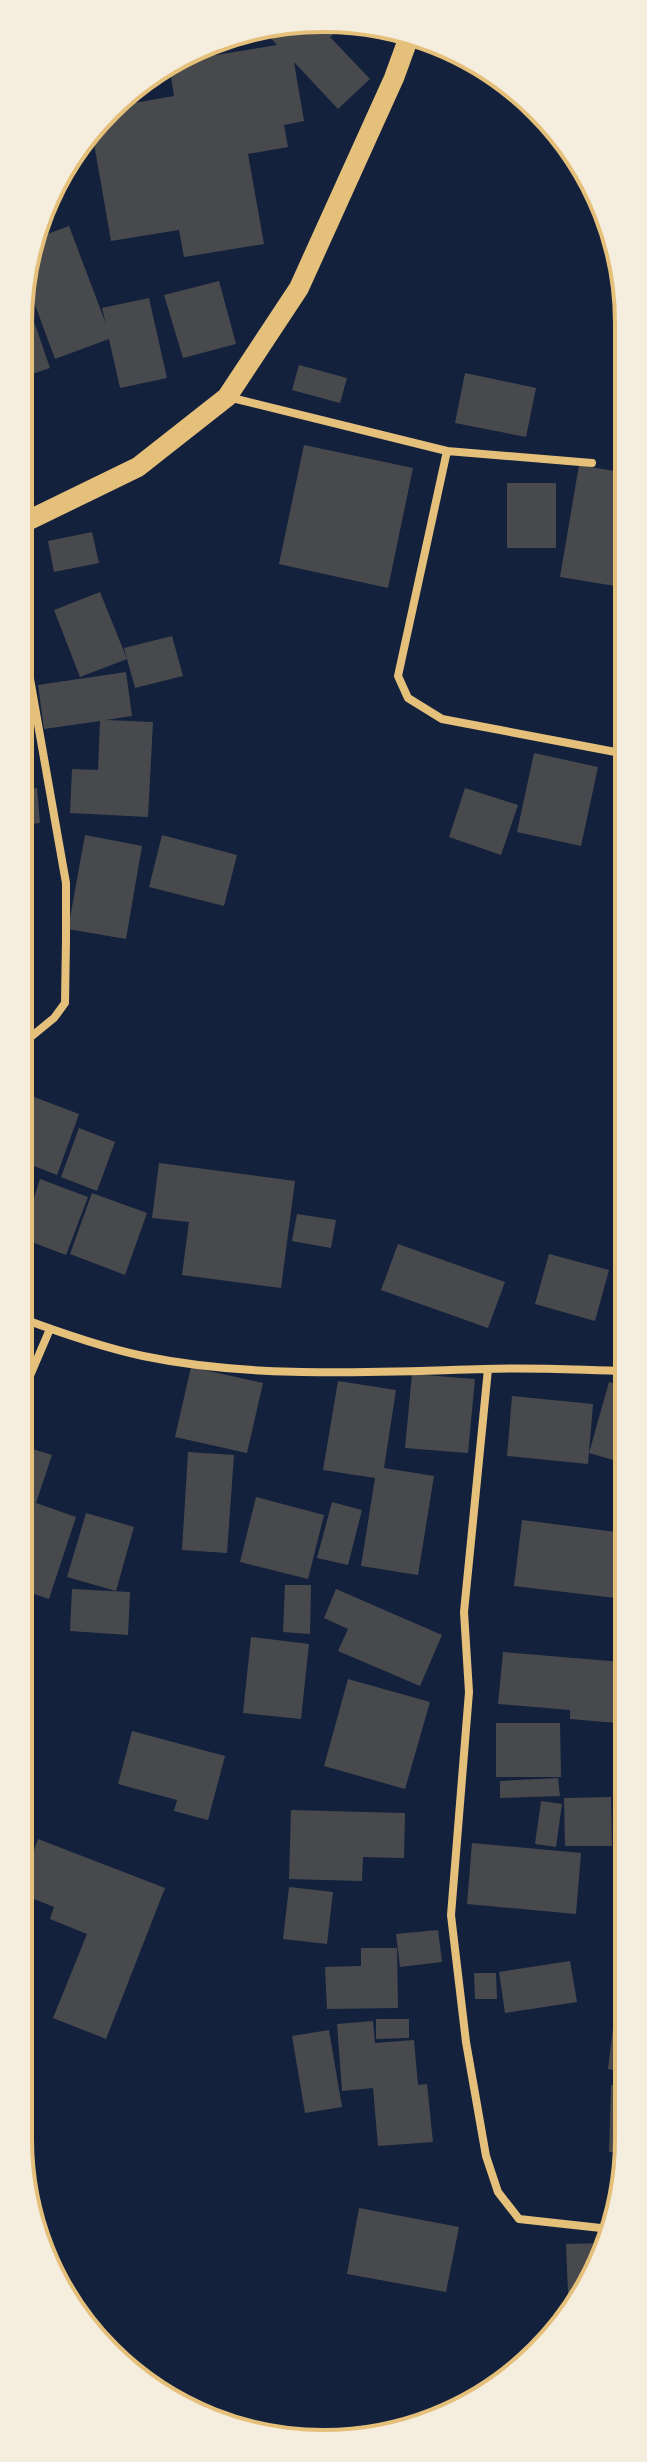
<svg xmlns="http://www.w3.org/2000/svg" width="647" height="2462" viewBox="0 0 647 2462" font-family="'Open Sans',sans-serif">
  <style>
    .building { fill: #48494c }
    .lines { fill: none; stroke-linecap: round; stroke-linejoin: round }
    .minor { stroke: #e5c07b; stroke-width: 8 }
    .primary { stroke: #e5c07b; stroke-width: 20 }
    .rim { fill: none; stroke: #e5c07b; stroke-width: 4 }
  </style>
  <rect width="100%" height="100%" fill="#14213d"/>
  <!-- building -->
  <path class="building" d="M278,24h65l-13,13 40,42 -32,30 -44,-47 10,59 -20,4 4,22 -40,7 16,90 -80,13 -5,-27 -68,11 -19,-109 25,-26 57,-10 -5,-33 22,-9 -6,6 92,-15 -10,-11z
    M69,226l37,98 -4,-16 47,-10 18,80 -47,10 -11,-49 -54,20 -31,-84v-11l10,-25z
    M219,281l17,63 -53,14 -19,-63z
    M24,292l26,76 -27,9z
    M299,365l48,13 -7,25 -48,-13z
    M465,373l71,15 -10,49 -71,-14z
    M304,445l109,23 -25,120 -109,-24z
    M579,465l47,8v86l-5,28 -61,-10z
    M507,483h49v65h-49z
    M92,532l7,31 -45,9 -6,-31z
    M100,592l27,67 -47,18 -26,-67z
    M172,636l11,40 -48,12 -11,-40z
    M126,672l6,44 -26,4 47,2 -5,95 -78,-4 2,-44 26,1 2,-49 -56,8 -6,-44z
    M23,680l9,48 -10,2z
    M22,738h6l3,47 -9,1z
    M534,753l64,14 -17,79 -64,-14z
    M37,788l3,35 -18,2v-35z
    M465,788l53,17 -17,50 -52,-18z
    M85,835l57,11 -16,93 -58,-10z
    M162,835l75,20 -13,51 -75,-19z
    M21,1092l58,22 -22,61 -36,-14z
    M79,1128l36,14 -18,49 -36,-14z
    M159,1163l136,18 -14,107 -99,-13 7,-53 -37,-4z
    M40,1179l48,18 -22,58 -45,-17z
    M92,1193l55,20 -22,62 -55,-21z
    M297,1214l39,6 -5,28 -39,-7z
    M398,1244l107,38 -17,46 -107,-38z
    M549,1254l60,16 -14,51 -60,-17z
    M191,1367l72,16 -16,70 -72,-16z
    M412,1374l63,5 -7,74 -63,-5z
    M338,1381l58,9 -12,78 50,8 -16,99 -57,-9 14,-88 -52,-8z
    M609,1382l16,5 -1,76 -35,-10z
    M512,1396l81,8 -5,60 -81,-8z
    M20,1445l32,10 -16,48 40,14 -27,82 -29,-10z
    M188,1452l46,3 -7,98 -45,-3z
    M256,1497l68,18 -16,64 -68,-17z
    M332,1502l30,8 -14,55 -31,-7z
    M86,1513l48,14 -18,64 -49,-14z
    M522,1520l102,13v66l-110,-13z
    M285,1585h26l-1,49 -27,-2z
    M72,1589l58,3 -2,43 -58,-4z
    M336,1589l106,46 -22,51 -82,-35 10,-22 -24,-11z
    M251,1637l58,7 -8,75 -58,-6z
    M503,1652l119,10 -5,61 -47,-4v-9l-72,-6z
    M348,1679l82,23 -25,87 -81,-23z
    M496,1723h64l1,54h-65z
    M132,1731l93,25 -17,64 -34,-9 3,-11 -59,-16z
    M558,1778l2,18 -60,2v-17z
    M611,1797l1,49h-47l-1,-48z
    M541,1801l21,3 -6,43 -21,-3z
    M291,1810l114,3 -1,45 -41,-1 -1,24 -73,-2z
    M38,1839l127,49 -59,151 -53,-21 34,-84 -37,-15 4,-12 -35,-14z
    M472,1843l109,10 -5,61 -109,-10z
    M289,1887l44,5 -6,52 -44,-5z
    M438,1930l4,32 -42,5 -4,-33z
    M361,1948h36l1,60 -71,1 -2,-42 36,-1z
    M570,1961l7,41 -72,11 -6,-41z
    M474,1973h22l1,26h-22z
    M615,2011l9,1 -1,60 -15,-3z
    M376,2019h33v19l-33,1z
    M373,2021l2,22 39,-3 4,45 9,-1 6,58 -55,4 -5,-58 -31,3 -5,-67z
    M329,2030l13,77 -37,6 -13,-77z
    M611,2085l12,1v66h-14z
    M359,2208l100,19 -13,65 -99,-18z
    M605,2243l-27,65 -9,9 -3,-73z"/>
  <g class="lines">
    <!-- minor -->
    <path class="minor" d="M228,397l219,54 -49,225 10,22 34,21 184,35
      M447,451l145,12
      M21,1045l33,-27 11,-15 1,-64v-56l-43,-244
      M21,1318c40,15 80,29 122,38 111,23 228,16 341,13 47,-2 94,1 141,2
      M488,1369l-24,243 5,80 -18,223 15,127 20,114 12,36 21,27 91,10
      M20,1399l30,-70"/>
    <!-- primary -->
    <path class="primary" d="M23,523l115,-56 89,-70 72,-109 95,-210 16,-44"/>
  </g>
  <!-- crop -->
  <path d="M0 0H647V2462H0ZM323 32H324A291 291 0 0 1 615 323V2139A291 291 0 0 1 324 2430H323A291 291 0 0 1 32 2139V323A291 291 0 0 1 323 32Z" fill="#f5edde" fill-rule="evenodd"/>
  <path class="rim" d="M323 32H324A291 291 0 0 1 615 323V2139A291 291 0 0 1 324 2430H323A291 291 0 0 1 32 2139V323A291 291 0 0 1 323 32Z"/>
</svg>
